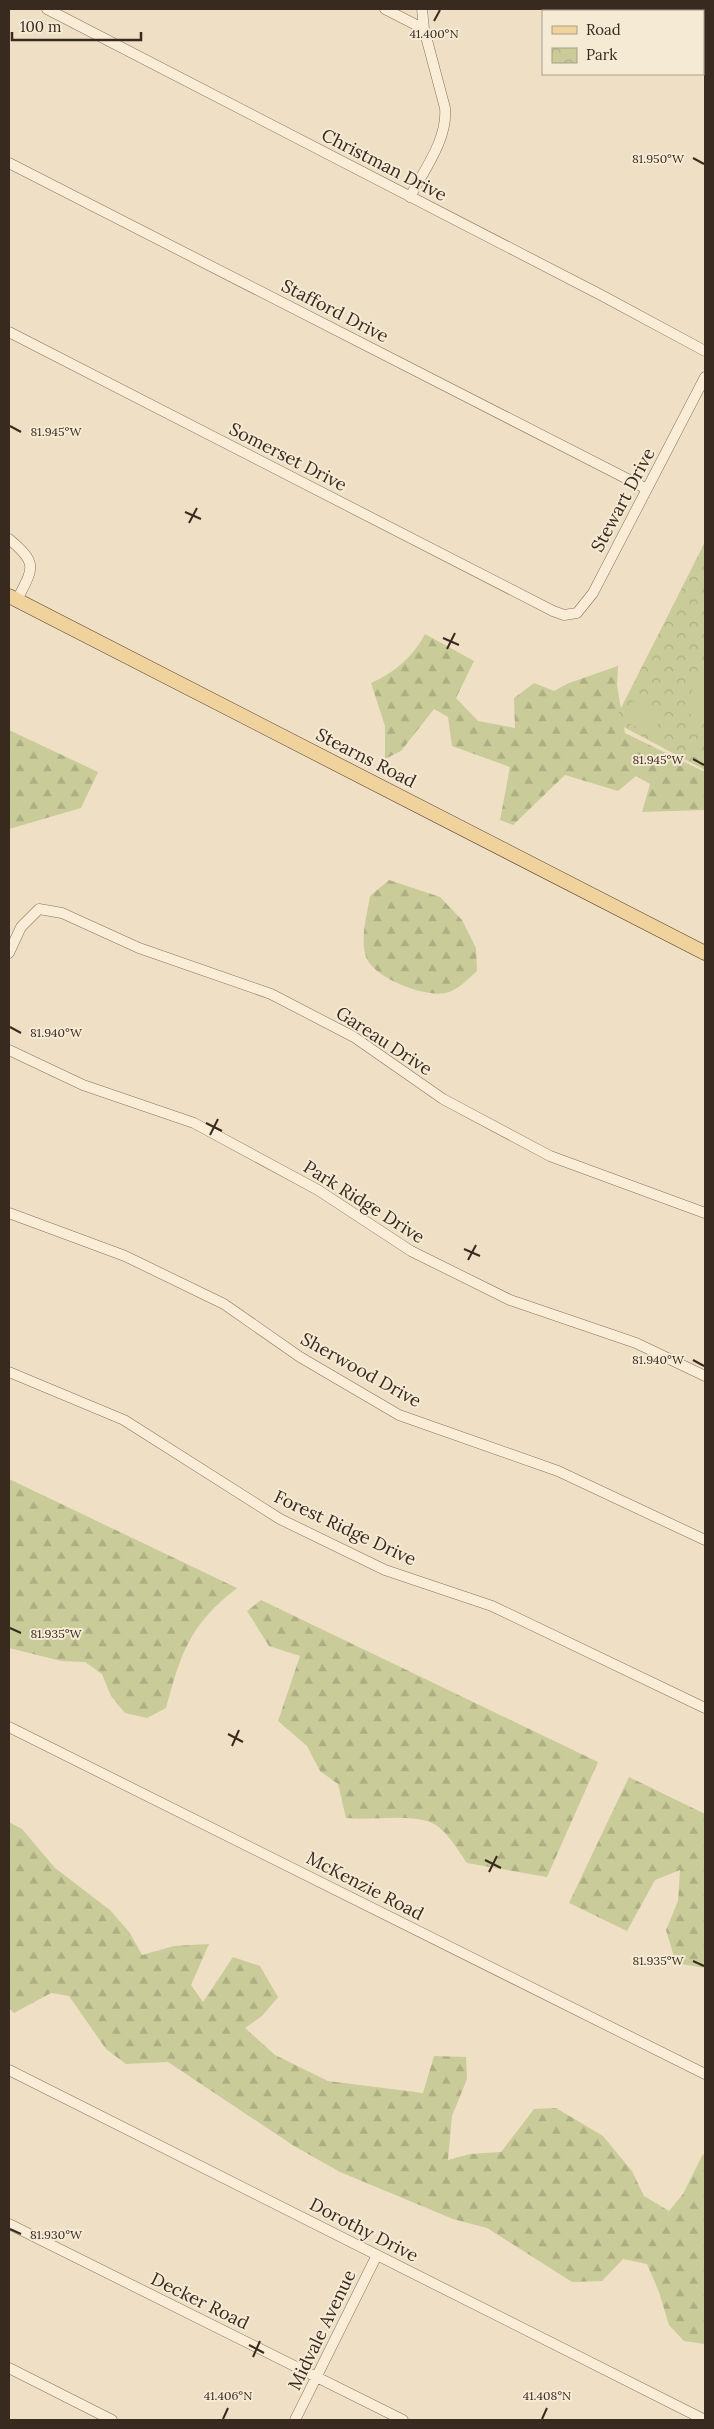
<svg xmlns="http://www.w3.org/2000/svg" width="714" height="2429" viewBox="0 0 714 2429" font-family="Lora,serif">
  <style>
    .forest { fill: url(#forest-firs) }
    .park { fill: url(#park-crowns) }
    .pitch { fill: #c9cc99 }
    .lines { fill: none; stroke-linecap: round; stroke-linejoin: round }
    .minor-casing { stroke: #89715b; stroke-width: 11 }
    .major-casing { stroke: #573f2f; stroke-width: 15 }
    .minor { stroke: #f9edd8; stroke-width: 10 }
    .major { stroke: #f0d29d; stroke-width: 14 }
    .ticks { fill: none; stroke: #392a1f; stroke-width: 2 }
    .labels { text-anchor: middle; stroke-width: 4; stroke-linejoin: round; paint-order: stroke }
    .street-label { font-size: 18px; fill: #392a1f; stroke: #f5ead4 }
    .ticks-label { font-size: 12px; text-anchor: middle; fill: #392a1f; stroke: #f5ead4; stroke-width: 4; stroke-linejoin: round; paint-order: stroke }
  </style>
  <defs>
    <pattern id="forest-firs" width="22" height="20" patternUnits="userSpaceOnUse" patternTransform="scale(1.25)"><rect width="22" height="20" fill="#c9cc99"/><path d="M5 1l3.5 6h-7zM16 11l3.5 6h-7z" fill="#adaf83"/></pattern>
    <pattern id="park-crowns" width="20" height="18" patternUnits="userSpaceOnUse" patternTransform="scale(1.25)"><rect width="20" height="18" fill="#c9cc99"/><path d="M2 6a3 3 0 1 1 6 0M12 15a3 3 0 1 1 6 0" fill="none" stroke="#adaf83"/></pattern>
  </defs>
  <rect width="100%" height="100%" fill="#eedfc5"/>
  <!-- forest -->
  <path class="forest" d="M425,634l49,27 -18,37 22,23 37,7 -1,-30 20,-15 20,8 15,-8 49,-17 -1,19 8,48 80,39v38l-63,2 8,-28 -14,-8 -18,15 -53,-16 -52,50 -13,-5 10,-53 -58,-21 -4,-29 -14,-8 -33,42 -16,8v-33l-14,-43c23,-10 43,-27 54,-49z
    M9,730l89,42 -17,36 -72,21z
    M389,880l51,17 22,23 14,28 1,23c-9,8 -17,17 -28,21 -20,8 -76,-14 -83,-35 -6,-19 1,-42 4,-61z
    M9,1479l228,109c-47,36 -56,65 -71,120l-19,10 -22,-5 -14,-17 -9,-22 -17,-12 -24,-1 -52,-13z
    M261,1600l337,162 -51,115 -80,-14c-10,-14 -22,-37 -40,-42 -26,-7 -55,0 -81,-3l-8,-34 -18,-13 -13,-25 -29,-25 22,-65 -31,-10 -22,-35z
    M629,1777l76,37v154l-29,-5 -10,-33 12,-29 2,-31 -25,10 -28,51 -58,-28z
    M9,1822l13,7 33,39 55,42 20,23 12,22 32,-9 35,-2 -18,41 12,17 30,-45 27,9 18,31 -16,19 -17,12 30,27 53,26 95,12 11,-37 32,1 1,22 -15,37 -4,44 22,-6 31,-2 33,-43 22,-1 47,28 29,35 12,25 25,15 14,-17 20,-40 2,2v188l-21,-3 -15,-16 -10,-33 -12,-28 -24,-5 -21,22 -30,1 -85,-54 -34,-9 -113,-47 -46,-26 -126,-84 -42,2 -20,-15 -37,-53 -18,-3 -37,20 -5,-5z"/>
  <!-- park -->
  <path class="park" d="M705,542v228l-91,-48z"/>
  <!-- pitch -->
  <path class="pitch" d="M705,673v49l-23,-12 18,-35z
    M632,701l30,15 -9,19 -31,-15z"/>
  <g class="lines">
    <!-- minor casing -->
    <g class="minor-casing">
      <path id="minor" d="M47,9l554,286 104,56
        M385,9l39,20
        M9,163l638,326
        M410,197c14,-27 38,-58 35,-89l-21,-79 -2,-20
        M9,332l544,279 11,4 13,-2 16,-20 112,-216
        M9,539c30,25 24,29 8,61
        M9,953l12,-26 18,-18 23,4 77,35 132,46 83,43 89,62 107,57 155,57
        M9,1050l74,35 111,38 124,67 93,61 99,49 126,43 69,33
        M9,1213l116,43 99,48 76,53 99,58 159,56 147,69
        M9,1372l115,48 156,99 105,51 107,36 213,102
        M9,1727l696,347
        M9,2070l696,350
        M9,2224l394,196
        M9,2368l103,52
        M295,2420l82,-165"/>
    </g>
    <!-- major casing -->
    <g class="major-casing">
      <path id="major" d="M9,596l696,357"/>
    </g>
    <!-- minor -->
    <use href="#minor" class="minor"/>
    <!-- major -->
    <use href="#major" class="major"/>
  </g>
  <!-- ticks -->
  <path class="ticks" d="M434,21l6,-11M693,158l11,6M10,426l11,6M185,512l16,7M189,523l8,-15M443,638l16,7M447,649l8,-16M693,759l11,6M10,1027l11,6M206,1123l16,8M210,1135l8,-16M464,1249l16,7M468,1260l8,-15M693,1360l11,6M10,1628l11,5M228,1734l15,8M232,1746l7,-16M485,1860l16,8M489,1872l8,-16M693,1961l11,5M10,2229l11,5M249,2345l15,8M253,2357l7,-16M223,2419l5,-11M542,2419l5,-11"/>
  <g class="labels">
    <!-- street labels -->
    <g class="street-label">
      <text transform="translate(384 165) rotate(27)" y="6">Christman Drive</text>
      <text transform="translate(335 311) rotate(27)" y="6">Stafford Drive</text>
      <text transform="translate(288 457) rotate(27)" y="6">Somerset Drive</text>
      <text transform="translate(623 500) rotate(-62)" y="6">Stewart Drive</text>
      <text transform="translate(366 758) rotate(27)" y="6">Stearns Road</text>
      <text transform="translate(384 1041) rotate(33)" y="6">Gareau Drive</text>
      <text transform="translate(364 1202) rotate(32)" y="6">Park Ridge Drive</text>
      <text transform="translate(361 1370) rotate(29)" y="6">Sherwood Drive</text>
      <text transform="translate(345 1528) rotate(25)" y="6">Forest Ridge Drive</text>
      <text transform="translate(365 1886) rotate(27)" y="6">McKenzie Road</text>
      <text transform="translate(364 2230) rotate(27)" y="6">Dorothy Drive</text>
      <text transform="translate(200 2301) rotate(26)" y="6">Decker Road</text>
      <text transform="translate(322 2330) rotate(-64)" y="6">Midvale Avenue</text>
    </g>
  </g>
  <g class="ticks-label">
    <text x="434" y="38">41.400°N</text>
    <text x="658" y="163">81.950°W</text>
    <text x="56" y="436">81.945°W</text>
    <text x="658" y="764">81.945°W</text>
    <text x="56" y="1037">81.940°W</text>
    <text x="658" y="1364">81.940°W</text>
    <text x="56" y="1638">81.935°W</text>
    <text x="658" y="1965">81.935°W</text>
    <text x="56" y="2239">81.930°W</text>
    <text x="228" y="2400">41.406°N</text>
    <text x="547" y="2400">41.408°N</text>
  </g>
  <!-- border -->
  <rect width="714" height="2429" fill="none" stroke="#392a1f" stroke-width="20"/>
  <!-- legend -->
  <rect x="542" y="10" width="162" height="65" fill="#f5ead4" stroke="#aa9d8c"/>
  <rect x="552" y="26" width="25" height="8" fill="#f0d29d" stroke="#aa9d8c"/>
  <text x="586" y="35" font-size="15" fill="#392a1f">Road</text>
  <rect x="552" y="48" width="25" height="15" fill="url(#park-crowns)" stroke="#aa9d8c"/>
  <text x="586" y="60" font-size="15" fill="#392a1f">Park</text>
  <!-- scale -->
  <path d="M12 32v8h129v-8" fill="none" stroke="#392a1f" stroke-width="2.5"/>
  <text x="20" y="32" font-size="15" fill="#392a1f" stroke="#f5ead4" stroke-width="4" paint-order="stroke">100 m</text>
</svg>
